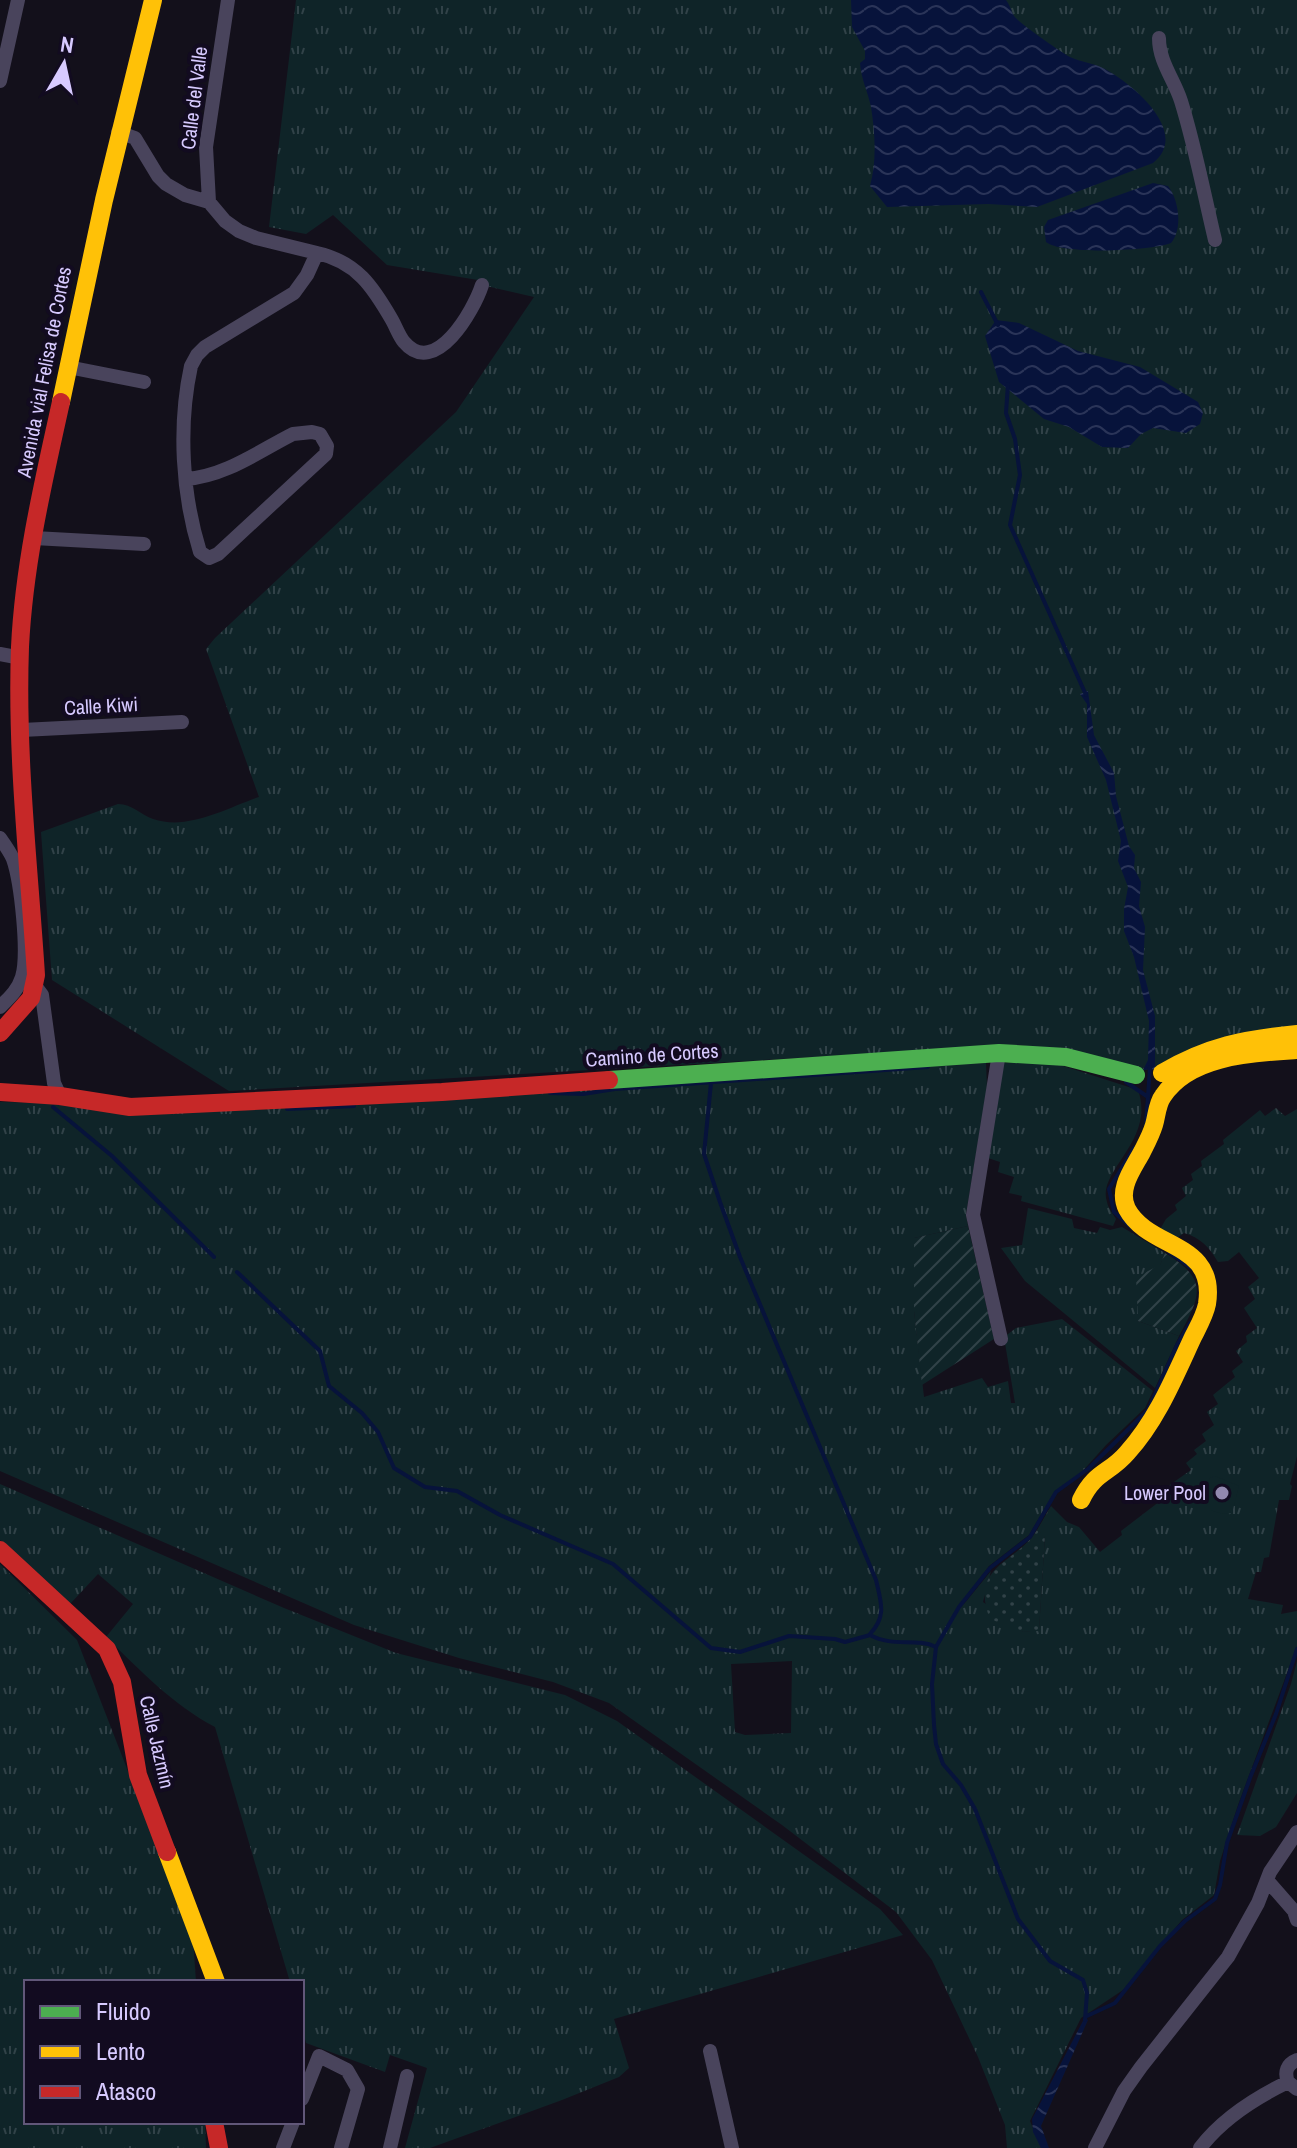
<svg xmlns="http://www.w3.org/2000/svg" width="1297" height="2148" viewBox="0 0 1297 2148" font-family="'Archivo Narrow',sans-serif">
  <style>
    .grass { fill: url(#grass-tufts); fill-rule: evenodd }
    .park { fill: url(#park-dots) }
    .garden { fill: url(#garden-furrows) }
    .pitch { fill: #0f2428 }
    .water { fill: url(#water-waves) }
    .lines { fill: none; stroke-linecap: round; stroke-linejoin: round }
    .stream { stroke: #07133b; stroke-width: 4 }
    .street { stroke: #49445c; stroke-width: 14 }
    .fast { stroke: #4caf50; stroke-width: 18 }
    .slow { stroke: #ffc107; stroke-width: 18 }
    .jam { stroke: #c62828; stroke-width: 18 }
    .poi-dot { fill: #9289af; stroke: #120b20; stroke-width: 3 }
    .labels { text-anchor: middle; stroke-width: 8; stroke-linejoin: round; paint-order: stroke }
    .street-label { font-size: 20px; fill: #d7caff; stroke: #120b20 }
    .poi-label { font-size: 20px; fill: #d7caff; stroke: #120b20; text-anchor: end }
  </style>
  <defs>
    <pattern id="grass-tufts" width="24" height="20" patternUnits="userSpaceOnUse" patternTransform="scale(2)"><rect width="24" height="20" fill="#0f2428"/><path d="M3 7l-1-3M5 7V3M7 7l1-3M15 17l-1-3M17 17v-4M19 17l1-3" fill="none" stroke="#314248"/></pattern>
    <pattern id="park-dots" width="8" height="8" patternUnits="userSpaceOnUse" patternTransform="scale(2)"><rect width="8" height="8" fill="#0f2428"/><path d="M2 2h.1M6 6h.1" fill="none" stroke="#314248" stroke-width="1.8" stroke-linecap="round"/></pattern>
    <pattern id="garden-furrows" width="10" height="10" patternUnits="userSpaceOnUse" patternTransform="scale(2)"><rect width="10" height="10" fill="#0f2428"/><path d="M-1 1l2-2M0 10L10 0M9 11l2-2" fill="none" stroke="#314248"/></pattern>
    <pattern id="water-waves" width="16" height="10" patternUnits="userSpaceOnUse" patternTransform="scale(2)"><rect width="16" height="10" fill="#07133b"/><path d="M0 5q4-4 8 0t8 0" fill="none" stroke="#2a3458"/></pattern>
  </defs>
  <rect width="100%" height="100%" fill="#13101b"/>
  <!-- grass -->
  <path class="grass" d="M296,0h1001v1031l-142,38 -12,1 -122,-25 -792,46 -177,-111 -11,-148 77,-28c14,0 23,11 35,15 35,12 74,-11 106,-22l-53,-148 9,-11 241,-226 78,-115 -52,-12 -4,-5 -91,-15 -54,-50 -27,19 -37,-7z
    M986,1063l1,25 -21,126 2,12 -54,12v73l10,86 58,-19 6,9 20,-6 3,22h4l-11,-66 12,-9 46,-9 91,72 -8,17 -39,37 -27,30 -24,16 -26,44 -40,31 -27,36 2,2 27,-33 -8,31 40,30 16,-2 6,-94 -8,-6 14,-24 16,16 12,5 21,25 22,-17 -1,-4 47,-36 -4,-6 27,-19 -5,-7 11,-9 -3,-4 12,-9 -4,-7 12,-9 -7,-13 11,-8 -5,-9 22,-18 -3,-6 11,-9 -7,-11 11,-9 -1,-6 11,-8 -13,-20 11,-9 -7,-12 11,-9 -20,-26 -11,9 -10,1c-9,-15 -17,-24 -34,-29l-10,7 -15,-9 7,-12 11,-9 -2,-5 11,-9 -4,-8 11,-8 -2,-6 11,-8 -1,-5 23,-17 -1,-4 37,-30 5,6 11,-8 9,8 12,-7v347l-7,28 2,2 -3,14h-10l-10,57 -5,1 -3,14h-5l-8,27 35,6 -2,9 16,-3v35l-59,159 -18,56 -6,34 -32,25 -59,70 -42,28 -51,103 11,27h-34l-2,-23 -27,-68 -46,-97 -36,-48 -114,-87 -173,-122 -56,-21 -94,-24 -105,-33 -354,-154v-369l61,1zM792,1661l-1,72 -46,2 -10,-3 -4,-68z
    M1000,1063h54l84,27c18,51 -42,81 -31,112 1,6 6,12 9,17l-3,7 -92,-25 1,-5 -13,-3 5,-16 -16,-5 2,-10 -12,-4z
    M1028,1208l44,11 2,9 23,5 3,-6 10,3 12,-3 43,26 -27,68 41,15 -24,52 -130,-107 -24,-33 21,-3z
    M0,1484l284,124 112,45 169,42 52,26 263,188 23,26 -289,84 15,49 -10,9 -57,23 -132,48h-25l22,-80 -37,-13 -5,17 -79,-29 -4,-16v-45h-12l-75,-255c-42,-22 -75,-57 -109,-90l27,-33 -35,-30 -28,30 -70,-64z
    M0,1564l77,76 116,299 3,43h-170v140h179l1,26h-206z
    M1297,1661v132l-21,34 -16,9 -23,-1 54,-151z"/>
  <!-- park -->
  <path class="park" d="M1037,1530l8,5 -6,96 -16,1 -33,-13c-21,-54 26,-55 47,-89z"/>
  <!-- garden -->
  <path class="garden" d="M968,1226l26,113 -72,46 -8,-74v-73z
    M1165,1253c44,27 36,42 14,83l-41,-15 -2,-44 24,-12z"/>
  <!-- pitch -->
  <path class="pitch" d="M1215,1476l24,10 -7,27c-11,3 -25,-3 -30,-12l8,-23z"/>
  <!-- water -->
  <path class="water" d="M851,0h155c4,5 5,11 8,16 5,7 47,36 56,41 11,5 24,6 35,12 28,15 86,64 48,94l-116,44 -49,-3 -101,3 -17,-21c7,-25 5,-54 1,-79 -3,-15 -10,-28 -11,-44l5,-4v-8l-13,-24z
    M1153,183l15,3c11,14 15,43 3,57 -19,8 -110,12 -125,-1l-2,-15 4,-7z
    M996,320l23,3 59,28 62,16 58,35 5,11 -3,11 -14,9 -33,-5 -12,6 -13,14 -26,-1 -33,-20 -25,-8 -45,-37 -14,-46z
    M1088,691l6,44 20,38 2,23 13,50 6,9 -1,13 7,14 -2,24 6,21 -2,43 12,46v53l-12,1 5,-10 1,-39 -15,-64 -10,-26v-22l4,-22 -10,-26 3,-20 -15,-61 -19,-43v-33l-7,-10z
    M1085,2017l3,3 -47,106 8,22h-8l-8,-16 -1,-13z"/>
  <g class="lines">
    <!-- stream -->
    <path class="stream" d="M981,292l17,33
      M1008,384l-2,29 9,26 5,36 -10,50 76,170
      M1126,1082l22,15
      M711,1083l-7,71 16,48 20,55 136,323c5,22 11,36 -6,54
      M550,1093l33,1 32,-5 313,-22
      M53,1107l59,49 102,101
      M287,1109l67,-3
      M1146,1126l4,-59
      M1131,1227l-17,-15 -5,-23 25,-41
      M1169,1252l22,16
      M237,1272l83,79 9,35 33,27 16,19 16,36 31,19 32,4 43,24 113,49 98,84 29,4 49,-16 46,3 10,3 25,-7c24,13 45,2 66,12
      M1087,2016l28,-13 45,-57 25,-25 30,-22 5,-14 7,-42 23,-65 26,-64 21,-65
      M1085,2020l2,-27 -4,-13 -33,-19 -32,-42 -43,-110 -14,-24 -18,-21 -7,-20 -2,-19 -2,-41 4,-37 23,-40 31,-39 40,-31 26,-45 32,-23 60,-59 29,-65 13,-22"/>
    <!-- street -->
    <path class="street" d="M1159,38c0,24 15,41 22,63 14,45 23,93 34,139
      M0,81l18,-81
      M118,132l17,6 23,38 8,8 19,11 24,7 16,19 14,10 17,7 61,15 -10,22 -13,18 -89,54 -8,8 -6,11c-13,60 -9,128 9,186l9,6 9,-4 108,-100 1,-8 -7,-12 -8,-2 -19,2c-34,17 -67,42 -107,45
      M209,202l-3,-55 22,-147
      M317,253c40,9 56,34 75,67 4,7 7,16 12,22 31,37 70,-32 78,-57
      M68,367l76,15
      M34,538l110,6
      M0,654l21,4
      M22,730l160,-8
      M0,838c5,7 10,14 13,21 8,23 16,95 9,118 -4,13 -13,21 -22,30
      M36,987l6,8 12,88 6,13
      M999,1053l-26,162 28,124
      M1267,1880l27,31 3,9
      M710,2051l22,97
      M1297,2060c-10,4 -13,12 -9,22l9,7
      M302,2099l17,-43 28,14 11,19 -17,59
      M283,2148l10,-26
      M390,2148l17,-72
      M1095,2148l29,-57 17,-24 87,-110 30,-54 12,-31 27,-40
      M1200,2148c22,-29 55,-50 88,-66"/>
    <!-- fast -->
    <path class="fast" d="M609,1080l390,-27 67,4 70,18"/>
    <!-- slow -->
    <path class="slow" d="M61,402l43,-202 49,-200
      M1162,1073c46,-27 83,-34 135,-39
      M1081,1500c14,-29 28,-26 46,-47 30,-33 47,-75 66,-116 5,-10 12,-22 14,-33 10,-63 -58,-54 -80,-95 -10,-20 6,-40 15,-57 4,-8 9,-17 12,-27 3,-10 3,-21 9,-29 27,-41 90,-43 134,-46
      M167,1852l49,130"/>
    <!-- jam -->
    <path class="jam" d="M0,1033l31,-35 5,-23c-7,-109 -20,-218 -16,-328 4,-83 23,-164 41,-245
      M0,1092l60,4 70,11 312,-15 167,-12
      M0,1550l107,99 15,33 16,93 29,77
      M214,2122l5,26"/>
  </g>
  <!-- markers -->
  <circle class="poi-dot" cx="1222" cy="1493" r="8"/>
  <g class="labels">
    <!-- street labels -->
    <g class="street-label">
      <text transform="translate(194 98) rotate(-83)" y="7">Calle del Valle</text>
      <text transform="translate(44 372) rotate(-79)" y="7">Avenida vial Felisa de Cortes</text>
      <text transform="translate(101 706) rotate(-3)" y="7">Calle Kiwi</text>
      <text transform="translate(652 1055) rotate(-4)" y="7">Camino de Cortes</text>
      <text transform="translate(157 1742) rotate(77)" y="7">Calle Jazmín</text>
    </g>
    <!-- poi labels -->
    <g class="poi-label">
      <text x="1206" y="1500">Lower Pool</text>
    </g>
  </g>
  <!-- legend -->
  <rect x="24" y="1980" width="280" height="144" fill="#120b20" stroke="#615779" stroke-width="2"/>
  <rect x="40" y="2006" width="40" height="12" fill="#4caf50" stroke="#615779" stroke-width="2"/>
  <text x="96" y="2020" font-size="24" fill="#d7caff">Fluido</text>
  <rect x="40" y="2046" width="40" height="12" fill="#ffc107" stroke="#615779" stroke-width="2"/>
  <text x="96" y="2060" font-size="24" fill="#d7caff">Lento</text>
  <rect x="40" y="2086" width="40" height="12" fill="#c62828" stroke="#615779" stroke-width="2"/>
  <text x="96" y="2100" font-size="24" fill="#d7caff">Atasco</text>
  <!-- north arrow -->
  <g transform="translate(64 64) rotate(9)" stroke="#120b20" stroke-width="6" paint-order="stroke">
  <path d="M0-6L14 30L0 20L-14 30Z" fill="#d7caff"/>
  <text y="-12" font-size="22" font-weight="bold" text-anchor="middle" fill="#d7caff">N</text>
  </g>
</svg>
